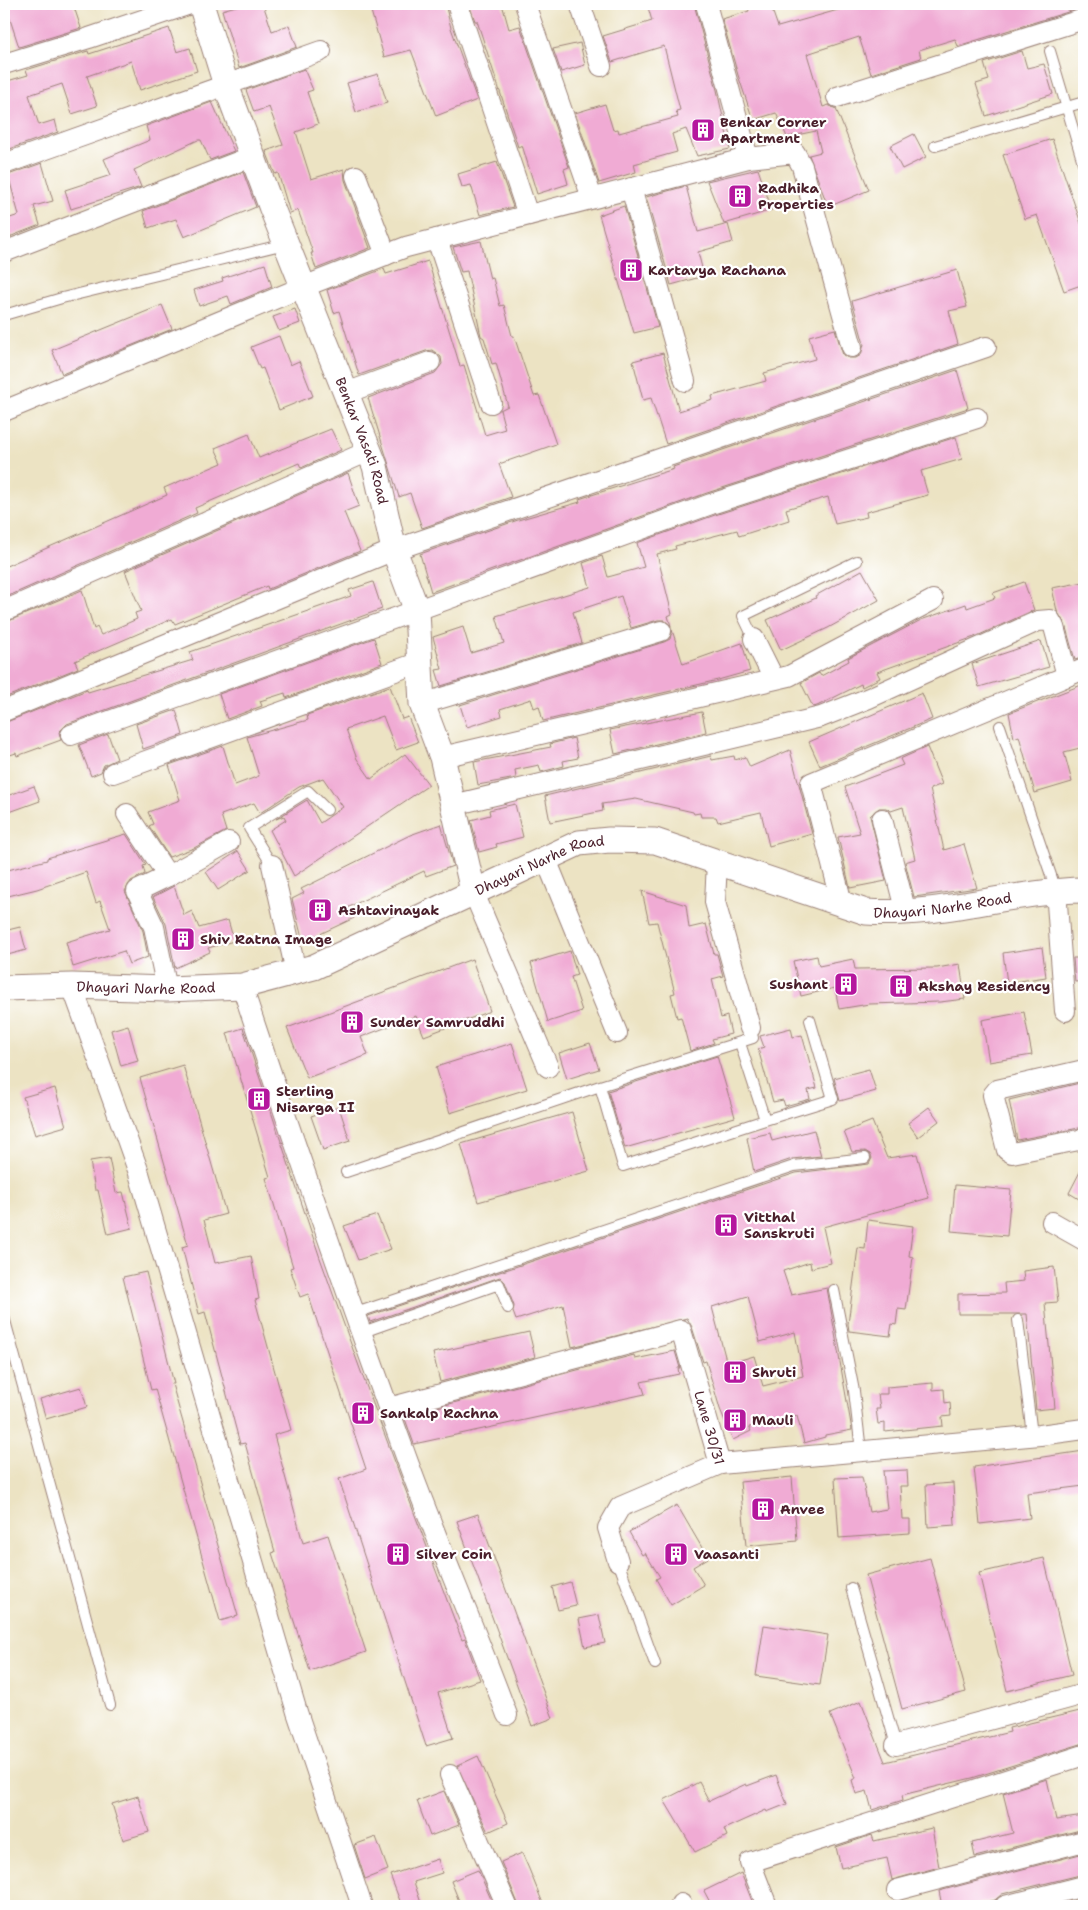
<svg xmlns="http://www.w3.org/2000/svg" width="1088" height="1910" viewBox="0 0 1088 1910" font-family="'Shantell Sans',sans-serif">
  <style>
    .building { fill: #f0abd4; fill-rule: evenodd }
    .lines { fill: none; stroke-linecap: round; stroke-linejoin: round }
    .service-casing { stroke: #9b8177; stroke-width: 12 }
    .minor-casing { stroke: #9b8177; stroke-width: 22 }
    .tertiary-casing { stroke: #9b8177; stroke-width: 27 }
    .service { stroke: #fff; stroke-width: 10 }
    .minor { stroke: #fff; stroke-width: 20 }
    .tertiary { stroke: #fff; stroke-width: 25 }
    .labels { text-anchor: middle; stroke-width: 4.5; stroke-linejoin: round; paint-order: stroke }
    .poi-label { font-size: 14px; font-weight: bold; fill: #4a1f2b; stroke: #fff; text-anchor: start }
    .street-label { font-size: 14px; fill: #4a1f2b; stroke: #fff }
  </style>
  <rect width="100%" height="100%" fill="#fff"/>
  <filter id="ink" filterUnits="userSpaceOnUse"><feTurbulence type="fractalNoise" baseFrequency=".02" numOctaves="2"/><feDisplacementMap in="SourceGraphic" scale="10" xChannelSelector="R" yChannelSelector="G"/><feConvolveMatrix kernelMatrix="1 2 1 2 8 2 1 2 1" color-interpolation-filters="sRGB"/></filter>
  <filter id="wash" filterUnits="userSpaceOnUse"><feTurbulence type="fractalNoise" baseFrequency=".0096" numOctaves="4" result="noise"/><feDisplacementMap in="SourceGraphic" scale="20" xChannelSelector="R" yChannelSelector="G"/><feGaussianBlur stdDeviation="1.12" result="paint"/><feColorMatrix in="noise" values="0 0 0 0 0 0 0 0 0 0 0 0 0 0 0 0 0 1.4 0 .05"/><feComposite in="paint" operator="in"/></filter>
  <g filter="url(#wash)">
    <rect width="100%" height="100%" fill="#ece3c3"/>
    <g id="blocks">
      <!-- building -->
      <path class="building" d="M5,4h68l8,24 -62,19z
        M243,4h20l9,27 17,-6 8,22 -58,21 -17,-58z
        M369,4h76l6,24 26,72 -41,16 -25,-66 -27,7z
        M469,4h33l7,25 11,-3 49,141 -5,2 4,15 -31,10 -15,-49 -4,2 -41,-126h-2z
        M647,4h47l23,86 13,59 -33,7 -11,-27 -14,5 5,18 -43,12 2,8 -37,11 -24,-70 30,-9 8,26 5,-1 1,4 59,-16 -2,-6 4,-1 -16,-64 -52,16 -9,-26 49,-15z
        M747,4h23l8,23 81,-23h225v3l-126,39 -3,-7 -36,11 2,8 -50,16 -12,-37 -52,17 16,53 5,-2 8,4 33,81 -41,17 -19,-52 12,-3 -5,-21 -29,6 -11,-24 -23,7 -15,-45 -16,-56 27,-8z
        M169,28l8,24 13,-4 7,23 -57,19 -9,-29 -44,15 10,30 -25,8 -10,-30 -33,11 10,30 16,-5 3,12 -54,19v-69l24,-7 -2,-5 62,-19 1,3z
        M580,43l5,22 -24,7 -8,-23z
        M1022,51l5,17 17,-4 9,30 -67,22 -10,-32 13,-4 -5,-17z
        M304,69l9,21 -6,2 11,32 -22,8 15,47 33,-10 1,11 25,68 -54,21 -5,-16h2l-15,-43 -8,3 -12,-40 -3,1 -9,-23 17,-6 -14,-38 -15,5 -8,-22z
        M378,74l9,29 -31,9 -9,-29z
        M212,102l22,49 -24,9 -9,-20h-3l-64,30 7,17 -70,22 -6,-19 46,-15 -7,-16 46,-19 -4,-14z
        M914,134l12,23 -24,12 -12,-23z
        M1052,139l32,93v52l-20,7 -27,-76 -12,4 -22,-64z
        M497,162l16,45 -33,8 -9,-30 -9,2 -4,-13z
        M42,163l11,38 -19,5 6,19 -36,14v-19l15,-5 -11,-40z
        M758,169l14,41 -48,14 -17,-43z
        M243,172l13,35 -72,30 -8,-18 -28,9 -5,-17z
        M686,186l12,46 30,-8 5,18 -35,10 6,24 -33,9 -25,-88z
        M624,206l34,121 -24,6 -35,-118z
        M481,241l9,38 3,-1 7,28 4,-1 8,31h2l20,60 5,-1 17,49 -57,20 12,33 -89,31 -12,-35 -11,4 -31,-99 67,-25 7,-9 -1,-7 -9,-7 -6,1 -67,24 -20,-64 -5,2 -7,-23 51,-19 6,-2 2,5 42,-13 32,105 4,-1 21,70 20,-6 -5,-19 8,-4 -12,-43 -4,1 -8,-26 -3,-2 -14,-65 -6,1 -8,-25z
        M265,264l7,23 -41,17 -3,-8 -29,10 -5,-16 29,-9 -1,-3z
        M957,270l10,37 -18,4 9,33 -292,100 -15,-46 -8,2 -10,-39 30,-8 16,58 34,-11 -1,-4 54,-15 -2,-8 51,-14 -6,-23 26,-7 8,26 6,3h7l5,-3 3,-11 -12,-43z
        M162,305l10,24 -110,45 -10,-24z
        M295,309l5,14 -21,8 -6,-14z
        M279,336l11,29 9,-4 14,35 -34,14 -16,-42 -3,1 -9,-22z
        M957,370l11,38 -261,85 -276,99 -11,-38 98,-34 62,-18 -1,-3 95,-30 -1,-2z
        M331,429l10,21 -40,18 -2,-5 -104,45 2,5 -193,85v-31l163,-72 -3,-7 58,-25 -7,-15 34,-14 10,24z
        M956,437l6,22 -41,12 7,24 -62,17 1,5 -32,7 -7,-27 -42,12 3,11 -50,16 -2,-6 -62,16 1,3 -19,5 15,60 -4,2 3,10 -7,-6h-6l-27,8 -10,-32 -48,16 9,31 -141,43 -5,-16 6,-1 -9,-32 30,-10 8,26 33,-10 -8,-27 94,-29 -7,-24 19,-7 6,21 36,-10 -7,-24 78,-28z
        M348,473l11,33 -15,6 16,39 -92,38 -1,-3 -92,38 -3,-5 -97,42 3,7 -74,30v-75l78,-33 12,39 3,-2 4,8 36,-16 -2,-6 6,-2 -16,-40z
        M862,570l17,30 -51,28 -47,22 -14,-30 49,-22 -1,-2z
        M373,582l9,27 -315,115 -8,8 2,8 -44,16 -1,-3 -12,4v-34l83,-33 1,2 105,-32 -3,-8 161,-56 -2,-6z
        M1024,582l10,28 -57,26 -100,36 3,6 -18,9 -1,-3 -44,22 -4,1 -12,-24 18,-10 2,3 28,-15 -1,-3 73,-38 45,-16 1,4 28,-10 -2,-5z
        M1084,582v75l-9,3 -10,-36 -8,-13 -5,-23z
        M672,630l11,34 59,-21 8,28 -32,9 -175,41 -4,-15 -5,2 -3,-9 -31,10 2,7 -35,11 -7,-22 204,-63 6,-3z
        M374,638l8,25 -96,35 -1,-5 -25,8 2,5 -35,13 -8,-25z
        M1041,641l8,26 -70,20 -7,-23z
        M1084,684v63l-20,5 8,30 -37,11 -16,-57 -5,2 -5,-25z
        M390,686l12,33 6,-2 10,25 -22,8 -13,-34 -37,13 11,30 14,20 34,-25 24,31 -135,91 -24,-46 16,-10 -2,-4 -8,3 31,-19 13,23 23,-16 -20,-29 -24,9 -39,26 -6,-10 -33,12 5,16 -32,17 -25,9 -20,-31 4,-2 -5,-12 32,-12 -11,-35 54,-19 12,39 24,-9 -12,-39 61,-17 -1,-5z
        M922,693l10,26 -112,47 -11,-24z
        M176,710l7,25 -40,14 -7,-25z
        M702,712l4,20 -91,22 -5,-24z
        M108,734l9,25 -13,6 -3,7 -10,4 -12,-31z
        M574,738l4,20 -15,3 1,5 -23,6 -2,-7 -24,5 1,8 -38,7 -4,-23 77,-15 -1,-3z
        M927,747l15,37 -12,5 14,61 20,-6 13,44 -63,9 -9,-35 10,-3 -12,-52 -12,4 -5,-3h-7l-9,8 16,65 -36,7 -12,-51 22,-4 -15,-46 58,-22 -3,-6z
        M790,750l22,84 -43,12 -8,-34 -43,10 -2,-5h-15l-1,-4 -6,1 -1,-2 -57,-13 -34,5 1,7 -53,11 -5,-26 166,-40 1,4 22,-4 1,4 10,-3 5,10z
        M34,786l6,15 -36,13v-17z
        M515,804l8,33 -27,7 1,3 -18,5 -8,-32 19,-5 -1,-5z
        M441,824l12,42 -27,10 -2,-5 -75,36 5,11 -51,24 -11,-43 12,-6 -3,-4 109,-54z
        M126,834l20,31 -3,1 2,8 -14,7 -6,10 18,40 5,26 -19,7 -5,-13 -51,16 -7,-25 44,-13 -10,-28 -4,2 -10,-31 -49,17 -29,7 -4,-25 43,-11v-2z
        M238,851l12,19 -32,20 -12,-18z
        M174,886l10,29 8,-4 7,17 29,-8 6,21 -26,7 2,4 -35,16 -9,-44 -13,-27z
        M642,891l44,14 3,23 17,-4 8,30h3l6,22 -11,3 9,39 6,-2 4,18 -19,5 2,4 -24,8 -9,-34 -4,1 -6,-24 4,-1 -18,-71 -8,1z
        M20,927l6,23 -22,6v-25z
        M1042,947l4,30 -39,6 -4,-30z
        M570,951l7,24 -6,2 11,34 -34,11 -17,-59z
        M817,956l2,10 34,-7 2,10 82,-1 23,-4 5,35 -25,3 -71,2 -30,5 -4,-21 -34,8 -8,-35z
        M1073,958h11v23l-9,1z
        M472,959l18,52 -66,25 -8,-20 -55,21 7,18 -61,23 -20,-50z
        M1024,1012l8,43 -43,7 -7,-42z
        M128,1025l10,36 -17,5 -10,-36z
        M243,1028l77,230 40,111 102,271 3,-1 15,41 -42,13 15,45 -27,8 -87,-267 27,-10 -58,-175 -8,3 -10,-29 3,-1 -27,-89 4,-1 -43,-144z
        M791,1028l2,9 9,-2 15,53 -9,2 2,9 -25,7 -2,-6 -10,2 -15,-53 6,-2 -4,-11z
        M512,1043l15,46 -77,24 -14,-46z
        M590,1043l9,26 -32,10 -8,-26z
        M717,1056l18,61 -110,31 -17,-57z
        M183,1065l43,149 -22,6 11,43 36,-7 8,43 -4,1 36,130 -17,5 29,108 25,-8 38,117 -56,19 -38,-118 3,-1 -30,-109 -5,1 -35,-132 -6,2 -17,-67 6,-2 -48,-167z
        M869,1069l7,22 -36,10 -6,-23z
        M1084,1082v45l-67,13 -8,-40z
        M55,1088l11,38 -31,9 -12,-38z
        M339,1107l11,34 -27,9 -12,-34z
        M929,1107l10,14 -21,16 -10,-14z
        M572,1112l17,59 -111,31 -17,-58z
        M872,1121l15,37 30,-4 12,44 -106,29 8,36 -20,5 -1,-6 -27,9 8,24 36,-7 25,142 -27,5v2l-21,6 -7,-27 -48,11 2,4 -18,9 -13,-31 -14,-48 -3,1 -11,-35 -5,-9 -115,29 -9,-42 -47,15 -3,-8 1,-6 -9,-24 -5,-5 -130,45 -2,-6 428,-143 73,-9 3,-6 -2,-4 -5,-3 -13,1 -8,-20zM748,1296l12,46 35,-10 8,44 -40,10 -9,-30 -27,8 -15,-57z
        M814,1130l7,26 -29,3 -38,13 -7,-34 23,-5 2,8z
        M109,1158l7,35 7,-1 9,36 -24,6 -10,-44h-3l-5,-29z
        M1084,1164v38l-15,-9z
        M955,1185l56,5 -4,46 -56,-5z
        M377,1215l14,34 -33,11 -14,-34z
        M868,1220l45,6 -4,30 4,1 -7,53 -8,-1 -2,16 -4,-1 -2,12 -41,-5 -1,-7 10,-76 7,1z
        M1054,1267l4,35 -13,1 10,105 -19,2 -9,-96h-69v-20l47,-1 -1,-10 20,-2 -1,-10z
        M146,1272l28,112h-2l66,232 -18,5 -65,-232 -4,1 -28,-113z
        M529,1332l6,25 -95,25 -7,-29z
        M675,1351l5,17h-2l1,6 -38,8 4,12 -231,50 -10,-28 230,-61 1,4z
        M933,1383v7l11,-1 1,14 5,-1 1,14 -9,1 1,9 -58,6v-9l-7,1 -2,-15h4l-2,-15h9v-7z
        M81,1387l6,20 -41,12 -6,-20z
        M1084,1451v35l-57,7 3,25 -50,6 -6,-57z
        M907,1470l1,16h-8l2,33h8v14l-71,5 -4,-60 27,-1 7,35 18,-3 -4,-38z
        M792,1477l5,64 -51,5 -6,-64z
        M953,1483l2,42 -27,2 -2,-42z
        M677,1505l31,53 -15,9 11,18 -33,20 -15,-26 4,-2 -15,-24 -3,2 -13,-23z
        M478,1514l75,204 -21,8 -75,-205z
        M930,1558l36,134 -64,17 -36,-134z
        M1044,1558l28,117 -65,16 -28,-118z
        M570,1582l6,24 -18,4 -6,-23z
        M599,1615l6,28 -20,4 -6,-28z
        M764,1625l64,10 -8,50 -64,-9z
        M861,1701l24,61 125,-30 -1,-4 75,-18v33l-112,35 -70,17 1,5 -31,10 -5,-19 -11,3 -4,-14 4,-2 -26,-64z
        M478,1756l30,67 -20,9 -31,-66z
        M776,1775l11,29 -20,8 -1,-2 -42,19 3,7 -32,16 -31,-52 35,-18 10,19 37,-17 1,2z
        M1047,1779l9,41 28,-4v13l-109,28 -3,-14 41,-10 -10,-40z
        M444,1791l15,34 -29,11 -13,-35z
        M138,1796l11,36 -26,8 -11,-36z
        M932,1828l7,39 -47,13 -5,-22 -46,10 -5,-21 36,-12 2,6z
        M376,1837l12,33 -23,9 -11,-34z
        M522,1853l7,16 15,37h-25l-18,-44z
        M1084,1853v21l-82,20 -7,6 -26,6h-27l-3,-15z
        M438,1859l4,14 -28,9 8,24h-20l-12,-31z
        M478,1870l16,36h-33l-10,-25z
        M741,1873l13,33h-42l-8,-15z"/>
    </g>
  </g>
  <g filter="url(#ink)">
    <use href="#blocks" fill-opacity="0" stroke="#9b8177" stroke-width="1"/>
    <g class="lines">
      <!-- service casing -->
      <g class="service-casing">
        <path id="service" d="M1050,51l34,115
          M935,146l149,-44
          M4,315l58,-17 223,-54
          M754,639l-11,-23 114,-55
          M1000,726l56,164
          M272,865l-23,-37 59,-37 19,19
          M740,1043l25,77 -142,46 -23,-80 153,-48 -3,-10
          M765,1120l68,-21 -23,-79
          M346,1172l254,-86
          M834,1290l20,101 7,60
          M353,1314l441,-148 71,-8
          M4,1317l106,388
          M1018,1320l14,115
          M360,1333l139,-49 9,24
          M618,1561l37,103
          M851,1588l45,157"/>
      </g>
      <!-- minor casing -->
      <g class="minor-casing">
        <g id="minor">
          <path d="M457,4l71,211"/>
          <path d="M525,4l67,194"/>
          <path d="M580,4l21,62"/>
          <path d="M706,4l42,154"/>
          <path d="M4,64l85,-26 101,-34"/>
          <path d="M837,97l247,-78"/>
          <path d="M4,164l317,-113"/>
          <path d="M356,176l30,79"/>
          <path d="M631,188l54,193"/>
          <path d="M437,239l54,164"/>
          <path d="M4,252l249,-96"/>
          <path d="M346,393l84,-31"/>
          <path d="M4,411l299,-124 103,-40 342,-89 47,-5 7,13 50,181"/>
          <path d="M4,611l365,-160"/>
          <path d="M754,639l20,40"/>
          <path d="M422,704l239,-73"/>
          <path d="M4,711l390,-161 592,-203"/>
          <path d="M71,735l640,-231 266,-86"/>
          <path d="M442,757l347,-81 144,-76"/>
          <path d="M113,773l307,-111"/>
          <path d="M453,805l368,-88 48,-19 169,-77 12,-1 4,7 13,49"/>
          <path d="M127,814l41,62 -31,15 17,36 13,62"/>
          <path d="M882,819l24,94"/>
          <path d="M545,857l72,176"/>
          <path d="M717,862l-2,40 35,126"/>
          <path d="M272,865l24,107"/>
          <path d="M168,876l61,-34"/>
          <path d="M1056,890l9,121"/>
          <path d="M473,891l75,176"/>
          <path d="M842,903l-31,-120 273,-114"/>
          <path d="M72,986l66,184 159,542 65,194"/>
          <path d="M242,986c53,161 109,320 167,479 31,84 67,166 98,250"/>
          <path d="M1084,1070l-87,20 -4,5 14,55 5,3 72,-14"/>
          <path d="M1052,1222l32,18"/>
          <path id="s1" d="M389,1408l292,-78 39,134 320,-29 44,-6"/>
          <path d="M618,1561l-10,-33 12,-21 100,-43"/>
          <path d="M896,1745l188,-51"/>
          <path d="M450,1775l57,131"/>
          <path d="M897,1890l187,-49"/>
          <path d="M681,1904l1,2"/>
          <path d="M767,1906l-17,-44 334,-107"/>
          <path d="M1005,1906l79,-20"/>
        </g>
      </g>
      <!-- tertiary casing -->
      <g class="tertiary-casing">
        <g id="tertiary">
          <path id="s2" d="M201,4l25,81 45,121 104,260 19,84 23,61 5,93 20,53 31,134"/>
          <path id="s3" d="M4,988l68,-2 95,3 75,-3 72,-19 265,-124 30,-3 46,1 211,71c73,5 145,-21 218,-22"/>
        </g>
      </g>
      <!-- service -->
      <use href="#service" class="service"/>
      <!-- minor -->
      <use href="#minor" class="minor"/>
      <!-- tertiary -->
      <use href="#tertiary" class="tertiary"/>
    </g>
  </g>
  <!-- icons -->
  <defs>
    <g id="building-square" transform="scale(1.25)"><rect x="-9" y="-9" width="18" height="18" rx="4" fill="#b5179e" stroke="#fff"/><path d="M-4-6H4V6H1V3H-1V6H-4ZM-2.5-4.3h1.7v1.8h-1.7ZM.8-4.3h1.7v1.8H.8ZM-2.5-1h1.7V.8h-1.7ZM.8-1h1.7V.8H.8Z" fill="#fff"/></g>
  </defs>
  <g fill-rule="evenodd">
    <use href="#building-square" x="703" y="130"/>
    <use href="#building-square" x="740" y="196"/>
    <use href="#building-square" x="631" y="270"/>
    <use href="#building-square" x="320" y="910"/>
    <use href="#building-square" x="183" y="939"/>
    <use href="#building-square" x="846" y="984"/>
    <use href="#building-square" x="901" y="986"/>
    <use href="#building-square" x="352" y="1022"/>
    <use href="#building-square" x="259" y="1099"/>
    <use href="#building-square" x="726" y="1225"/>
    <use href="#building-square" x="735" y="1372"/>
    <use href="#building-square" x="363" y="1413"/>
    <use href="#building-square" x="735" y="1420"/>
    <use href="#building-square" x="763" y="1509"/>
    <use href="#building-square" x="398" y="1554"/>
    <use href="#building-square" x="676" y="1554"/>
  </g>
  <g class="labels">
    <!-- poi labels -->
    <g class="poi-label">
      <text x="720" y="127">Benkar Corner<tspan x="720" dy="16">Apartment</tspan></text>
      <text x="758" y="193">Radhika<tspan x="758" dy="16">Properties</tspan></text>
      <text x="648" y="275">Kartavya Rachana</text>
      <text x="338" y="915">Ashtavinayak</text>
      <text x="200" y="944">Shiv Ratna Image</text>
      <text x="828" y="989" text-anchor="end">Sushant</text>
      <text x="918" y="991">Akshay Residency</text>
      <text x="370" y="1027">Sunder Samruddhi</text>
      <text x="276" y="1096">Sterling<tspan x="276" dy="16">Nisarga II</tspan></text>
      <text x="744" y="1222">Vitthal<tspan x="744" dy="16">Sanskruti</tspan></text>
      <text x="752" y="1377">Shruti</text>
      <text x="380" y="1418">Sankalp Rachna</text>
      <text x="752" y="1425">Mauli</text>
      <text x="780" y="1514">Anvee</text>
      <text x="416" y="1559">Silver Coin</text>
      <text x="694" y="1559">Vaasanti</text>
    </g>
    <!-- street labels -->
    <g class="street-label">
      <text dy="5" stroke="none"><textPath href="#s2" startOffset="466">Benkar Vasati Road</textPath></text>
      <text dy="5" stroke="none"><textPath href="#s3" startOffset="561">Dhayari Narhe Road</textPath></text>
      <text dy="5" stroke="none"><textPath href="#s3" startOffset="981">Dhayari Narhe Road</textPath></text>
      <text dy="5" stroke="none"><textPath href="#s3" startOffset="142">Dhayari Narhe Road</textPath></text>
      <text dy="5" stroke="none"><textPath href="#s1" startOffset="404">Lane 30/31</textPath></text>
    </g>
  </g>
  <!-- margin -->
  <rect width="1088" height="1910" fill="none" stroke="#fff" stroke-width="20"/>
</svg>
